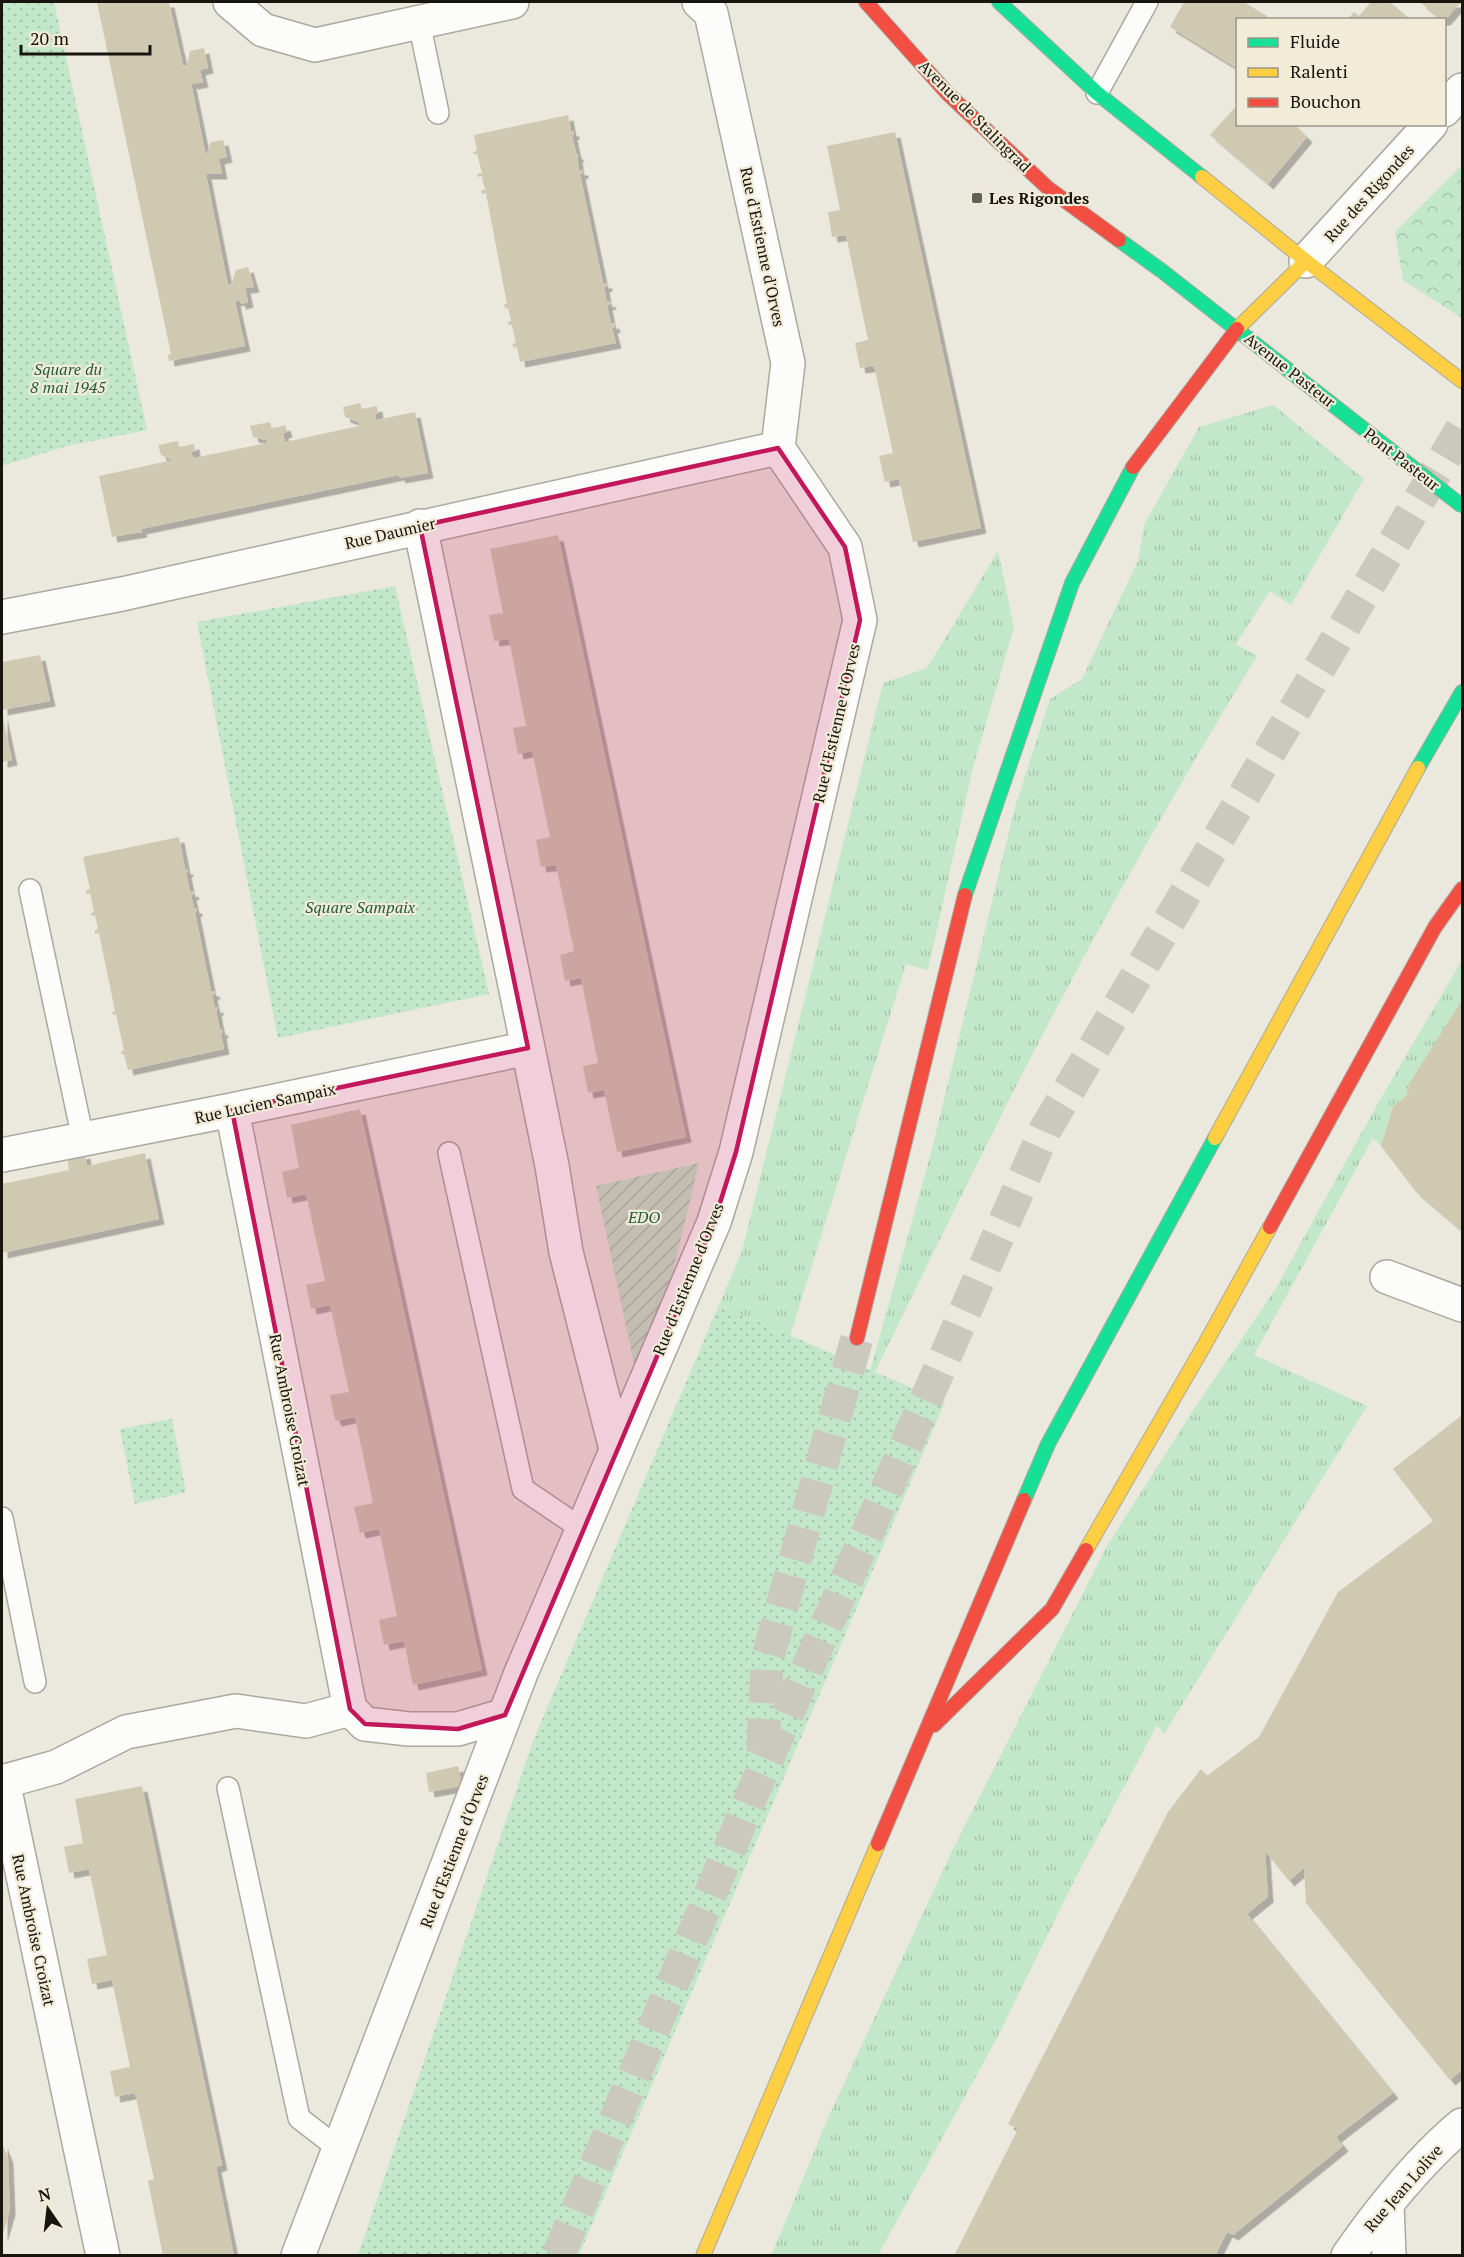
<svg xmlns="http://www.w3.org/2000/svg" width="1464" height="2257" viewBox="0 0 1464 2257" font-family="'PT Serif',serif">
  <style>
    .grass { fill: url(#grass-tufts) }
    .forest { fill: url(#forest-crowns) }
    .park { fill: url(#park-dots) }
    .garden { fill: url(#garden-furrows) }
    .building { fill: #d0c9b2; filter: url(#shadow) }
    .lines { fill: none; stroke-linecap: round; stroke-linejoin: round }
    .highway-tunnel { stroke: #cbc8be; stroke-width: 33; stroke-dasharray: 33 16; stroke-linecap: butt }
    .lane-casing { stroke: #aba8a0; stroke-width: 24 }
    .street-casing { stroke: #aba8a0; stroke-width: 36 }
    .fast-casing { stroke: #aba8a0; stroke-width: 16 }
    .slow-casing { stroke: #aba8a0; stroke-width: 16 }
    .jam-casing { stroke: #aba8a0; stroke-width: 16 }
    .lane { stroke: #fcfcfa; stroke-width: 21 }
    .street { stroke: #fcfcfa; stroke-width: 33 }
    .fast { stroke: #16e098; stroke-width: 14 }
    .slow { stroke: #ffcf43; stroke-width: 14 }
    .jam { stroke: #f24e42; stroke-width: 14 }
    .fast-bridge-casing { stroke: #aba8a0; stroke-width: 16; stroke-linecap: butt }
    .fast-bridge { stroke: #16e098; stroke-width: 14 }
    .marked { fill: #c2185b; fill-opacity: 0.2; stroke: #c2185b; stroke-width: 4.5; stroke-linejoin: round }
    .poi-dot { fill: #615f56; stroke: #f1ebd7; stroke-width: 2 }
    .labels { text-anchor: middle; stroke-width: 4.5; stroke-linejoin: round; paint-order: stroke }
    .street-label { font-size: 16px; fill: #17150e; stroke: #f1ebd7 }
    .poi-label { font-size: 16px; font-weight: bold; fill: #17150e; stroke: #f1ebd7; text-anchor: start }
    .park-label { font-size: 16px; font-style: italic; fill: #1d5e38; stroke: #f1ebd7 }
  </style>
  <defs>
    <pattern id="grass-tufts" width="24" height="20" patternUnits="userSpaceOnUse" patternTransform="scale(1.5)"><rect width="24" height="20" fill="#c3e7c9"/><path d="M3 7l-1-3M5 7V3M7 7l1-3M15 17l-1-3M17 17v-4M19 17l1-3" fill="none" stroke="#a7c5ab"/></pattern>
    <pattern id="forest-crowns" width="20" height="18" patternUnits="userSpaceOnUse" patternTransform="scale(1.5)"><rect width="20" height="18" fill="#c3e7c9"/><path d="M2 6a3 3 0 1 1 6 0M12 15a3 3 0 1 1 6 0" fill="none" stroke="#a7c5ab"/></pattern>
    <pattern id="park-dots" width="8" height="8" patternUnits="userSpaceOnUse" patternTransform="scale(1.5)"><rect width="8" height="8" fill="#c3e7c9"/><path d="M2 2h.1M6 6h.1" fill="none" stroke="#a7c5ab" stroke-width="1.8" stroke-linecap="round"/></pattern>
    <pattern id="garden-furrows" width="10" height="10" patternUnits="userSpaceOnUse" patternTransform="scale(1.5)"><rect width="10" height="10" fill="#c3e7c9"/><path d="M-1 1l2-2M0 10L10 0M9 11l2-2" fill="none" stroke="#a7c5ab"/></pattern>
    <filter id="shadow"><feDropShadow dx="5.5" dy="5.5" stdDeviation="0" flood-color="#0004"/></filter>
  </defs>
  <rect width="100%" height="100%" fill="#ebe8dd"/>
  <!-- grass -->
  <path class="grass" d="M1273,405l91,74 -73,126 -21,-14 -34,53 21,12c-92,151 -179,306 -258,464 -42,84 -83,168 -124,252l-5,-1 61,-218 84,-346 35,-108 32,-20 56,-118 6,-36 55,-98z
    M998,551l16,76 -42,144 -44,199 -22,-6 -116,372 -71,-31 23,-54 141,-568 44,-15z
    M1462,960v40l-54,85 1,2 -3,3 3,3 -16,14 -12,39 -8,-8 -119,217 113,51 -203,328 -7,-9 -82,154 -78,159 -119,217 -107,1 57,-138 124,-267 155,-305 85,-134 84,-124 101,-183z"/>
  <!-- forest -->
  <path class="forest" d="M1462,165v153l-59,-38 -8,-48z"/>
  <!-- park -->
  <path class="park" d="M2,2h52l93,428 -80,16 -65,20z
    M395,586l94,408 -211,44 -81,-416z
    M719,1305l226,97 -366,853h-221l175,-514z
    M172,1419l14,73 -51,12 -15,-75z"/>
  <!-- garden -->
  <path class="garden" d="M699,1163l-33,137 -31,68 -39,-182z"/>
  <!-- building -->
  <path class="building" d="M97,2h72l14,63h4l3,-14 14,-3 4,20 -8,2 3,12 -10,2 -2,-1 15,73 5,-14 12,-2 4,17 -8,2 3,15h-16l22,111 4,-2 4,-13 12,-3 6,20 -9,1 3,14 -7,2 -2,-4 -4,1 10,45 -76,15 -1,-6 3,-1z
    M1184,2h60l23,14 -2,4h-27v43l-3,4 -65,-40z
    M1371,2h19l21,18h-64l7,-8 5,4z
    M1420,2h41l-16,18h-4z
    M1238,104v20h56l13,13 -39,47 -58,-49z
    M568,115l3,16h3v3l-2,1 4,18 3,3 -2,1 2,13h4v3l-3,1 23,109h4v3l-3,1 3,15 3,-1 1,3 -4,1 4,19 3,-1 1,4 -3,1 4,15 -96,19 -3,-15 -3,1 -2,-4 4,-1 -4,-18h-4v-3l3,-1 -3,-13h-3l-1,-4h3l-21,-111 -4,1 -1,-4h4l-3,-14 -4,1 -1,-3 5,-1 -5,-19h-4v-2l4,-1 -3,-16z
    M895,132l86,396 -68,14 -14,-63 -14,3 -6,-26 14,-3 -19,-87 -14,2 -5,-25 13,-3 -22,-105 -14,2 -4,-25 12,-2 -13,-64z
    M360,403l2,6 15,-3 1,7 -3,1 1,6 39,-8 13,61 -28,5 -1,-3 -258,54 1,3 -30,5 -13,-61 74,-16 -12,-5 -3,-10 20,-4 1,6 15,-3 1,8h-4l2,6 74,-15 -1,-3 -13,-3 -3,-11 20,-4 2,7 13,-4 2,7 -4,1 2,9 74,-16 -1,-4 -13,-5 -2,-10z
    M558,535l128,602 -69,15 -13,-62 -16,3 -5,-27 15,-3 -17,-85 -16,3 -5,-26 14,-4 -18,-86 -15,2 -5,-27 14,-3 -18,-86 -14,3 -5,-26 13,-2 -17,-87 -15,2 -5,-26 14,-2 -13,-64z
    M40,655l10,46 -48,9v-48z
    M2,713l10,47 -10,2z
    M179,837l6,32h3v2l-2,1 4,20 3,-1 1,3 -3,1 3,13h3v3l-2,1 16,79h3l1,3 -3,1 3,13 3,-1v3l-2,1 4,19 2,-1 1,4h-2l3,16 -96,21 -4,-16 -2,1 -1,-4h3l-8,-37 -3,1 -1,-3 3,-1 -16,-78 -4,1v-4l3,-1 -3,-14 -3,1 -1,-3 3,-1 -4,-19 -3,1 -1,-4 4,-1 -7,-32z
    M1462,1000v231l-46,-39 -35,-46 12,-39 16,-14 -3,-3 3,-3 -1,-2z
    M360,1109l122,561 -69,15 -9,-44 -20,4 -5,-25 18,-4 -18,-87 -19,4 -6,-26 19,-4 -18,-86 -19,4 -2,-5 -4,-21 19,-3 -19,-87 -19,4 -5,-24 19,-4 -19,-87 -19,4 -5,-26 17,-4 -8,-43z
    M85,1153l2,13 58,-13 14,66 -157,34v-69l67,-14 -2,-13z
    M1462,1415v655l-12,10 -144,-177 -2,-35 -15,13 -24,-30 3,46 -21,17 146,179 -57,44 7,9 -110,89 -6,-3 -12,24h-261l64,-127 -10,-5 160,-312 33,-43 6,7 52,-39 79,-145 95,-71 -40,-52z
    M458,1766l4,20 -33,6 -3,-19z
    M142,1786l80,379 -6,2 18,89h-71l-15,-75 6,-2 -19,-86 -20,4 -5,-26 20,-4 -18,-87 -20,4 -5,-25 20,-4 -18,-86 -20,4 -5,-26 19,-4 -8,-44z
    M2,2143l6,15 2,52 -8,27z"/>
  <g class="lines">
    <!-- highway-tunnel -->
    <path class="highway-tunnel" d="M763,1752l4,-92 90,-322
      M558,2256l205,-487 282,-639 417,-702"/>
    <!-- lane casing -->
    <g class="lane-casing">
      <path id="lane" d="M419,22l19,91
        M1097,93l50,-91
        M30,890l53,249
        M449,1153l74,336 59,40
        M2,1518l33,164
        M228,1788l71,330 40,31"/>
    </g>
    <!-- street casing -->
    <g class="street-casing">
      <path id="street" d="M230,2l33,28 52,15 197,-43
        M1444,110l18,-20
        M1306,261l125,-137
        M420,526l108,522 24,118 14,86 50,197
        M2,617l120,-23 656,-146
        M2,1155l230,-45 296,-62
        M1387,1277l75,28
        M350,1709l15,15 44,5h49l47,-14
        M3,1781l100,475
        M2,1782l54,-15 70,-35 110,-21 70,10 44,-12 -118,-599
        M1387,2205l2,51
        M298,2256l223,-583 193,-451 22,-70 124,-532 -15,-73 -67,-99 10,-85 -77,-350 -12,-11
        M1348,2256c30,-44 74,-98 114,-131"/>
    </g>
    <!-- fast casing -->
    <g class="fast-casing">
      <path id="fast" d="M999,2l98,91 105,84
        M1119,240l43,31 180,141
        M1418,768l44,-76
        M965,895l107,-312 61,-116
        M1024,1500l24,-56 167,-306"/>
    </g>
    <!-- slow casing -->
    <g class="slow-casing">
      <path id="slow" d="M1202,177l104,84 156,120
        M1237,329l69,-68
        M1215,1138l203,-370
        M1086,1550l119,-206 65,-117
        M703,2256l175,-412"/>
    </g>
    <!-- jam casing -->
    <g class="jam-casing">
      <path id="jam" d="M866,2l82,92 101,95 70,51
        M1133,467l104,-138
        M1270,1227l165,-300 27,-38
        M857,1338l108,-443
        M934,1725l118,-116 34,-59
        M878,1844l146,-344"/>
    </g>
    <!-- lane -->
    <use href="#lane" class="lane"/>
    <!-- street -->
    <use href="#street" class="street"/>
    <!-- fast -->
    <use href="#fast" class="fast"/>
    <!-- slow -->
    <use href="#slow" class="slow"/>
    <!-- jam -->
    <use href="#jam" class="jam"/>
    <!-- fast-bridge casing -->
    <g class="fast-bridge-casing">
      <path id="fast-bridge" d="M1342,412l120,94"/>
    </g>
    <!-- fast-bridge -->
    <use href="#fast-bridge" class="fast-bridge"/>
  </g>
  <!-- marked area -->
  <path class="marked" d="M778,448l67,99 15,73 -124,532 -22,70 -209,493 -47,14 -93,-5 -15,-15 -118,-599 296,-62 -108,-522z"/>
  <!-- markers -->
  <rect class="poi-dot" x="971" y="192" width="12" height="12" rx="3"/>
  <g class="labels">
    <!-- street labels -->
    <g class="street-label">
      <text transform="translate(975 116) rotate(45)" y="6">Avenue de Stalingrad</text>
      <text transform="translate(1369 193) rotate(-48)" y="6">Rue des Rigondes</text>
      <text transform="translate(763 247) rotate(78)" y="6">Rue d'Estienne d'Orves</text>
      <text transform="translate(1290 370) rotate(38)" y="6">Avenue Pasteur</text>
      <text transform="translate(1402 459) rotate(38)" y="6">Pont Pasteur</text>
      <text transform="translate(390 533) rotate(-13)" y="6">Rue Daumier</text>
      <text transform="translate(836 723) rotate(-77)" y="6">Rue d'Estienne d'Orves</text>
      <text transform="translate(265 1103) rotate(-12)" y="6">Rue Lucien Sampaix</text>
      <text transform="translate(688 1279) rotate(-68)" y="6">Rue d'Estienne d'Orves</text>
      <text transform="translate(290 1410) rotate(79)" y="6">Rue Ambroise Croizat</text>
      <text transform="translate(454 1851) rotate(-69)" y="6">Rue d'Estienne d'Orves</text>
      <text transform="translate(34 1930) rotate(78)" y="6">Rue Ambroise Croizat</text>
      <text transform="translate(1403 2188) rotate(-49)" y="6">Rue Jean Lolive</text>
    </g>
    <!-- poi labels -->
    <g class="poi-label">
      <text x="989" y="204">Les Rigondes</text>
    </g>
    <!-- park labels -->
    <g class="park-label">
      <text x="68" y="375">Square du<tspan x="68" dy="18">8 mai 1945</tspan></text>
      <text x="360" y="913">Square Sampaix</text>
      <text x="644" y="1223">EDO</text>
    </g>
  </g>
  <!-- border -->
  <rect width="1464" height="2257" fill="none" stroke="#17150e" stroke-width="6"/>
  <!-- legend -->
  <rect x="1236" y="18" width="210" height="108" fill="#f1ebd7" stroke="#9a9587" stroke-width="1.5"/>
  <rect x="1248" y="38" width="30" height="9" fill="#16e098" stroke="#9a9587" stroke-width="1.5"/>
  <text x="1290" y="48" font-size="18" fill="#17150e">Fluide</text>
  <rect x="1248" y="68" width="30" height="9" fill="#ffcf43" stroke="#9a9587" stroke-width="1.5"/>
  <text x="1290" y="78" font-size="18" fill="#17150e">Ralenti</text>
  <rect x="1248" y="98" width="30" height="9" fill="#f24e42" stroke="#9a9587" stroke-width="1.5"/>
  <text x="1290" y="108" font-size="18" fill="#17150e">Bouchon</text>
  <!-- north arrow -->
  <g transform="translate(48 2209) rotate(346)" stroke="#f1ebd7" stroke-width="4.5" paint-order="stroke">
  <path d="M0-4.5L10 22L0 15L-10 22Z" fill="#17150e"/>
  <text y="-9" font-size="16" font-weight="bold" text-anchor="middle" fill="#17150e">N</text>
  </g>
  <!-- scale -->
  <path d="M21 45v9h129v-9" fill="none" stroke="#17150e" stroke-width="3"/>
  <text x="30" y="45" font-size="18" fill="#17150e" stroke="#f1ebd7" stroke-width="4.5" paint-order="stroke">20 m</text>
</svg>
